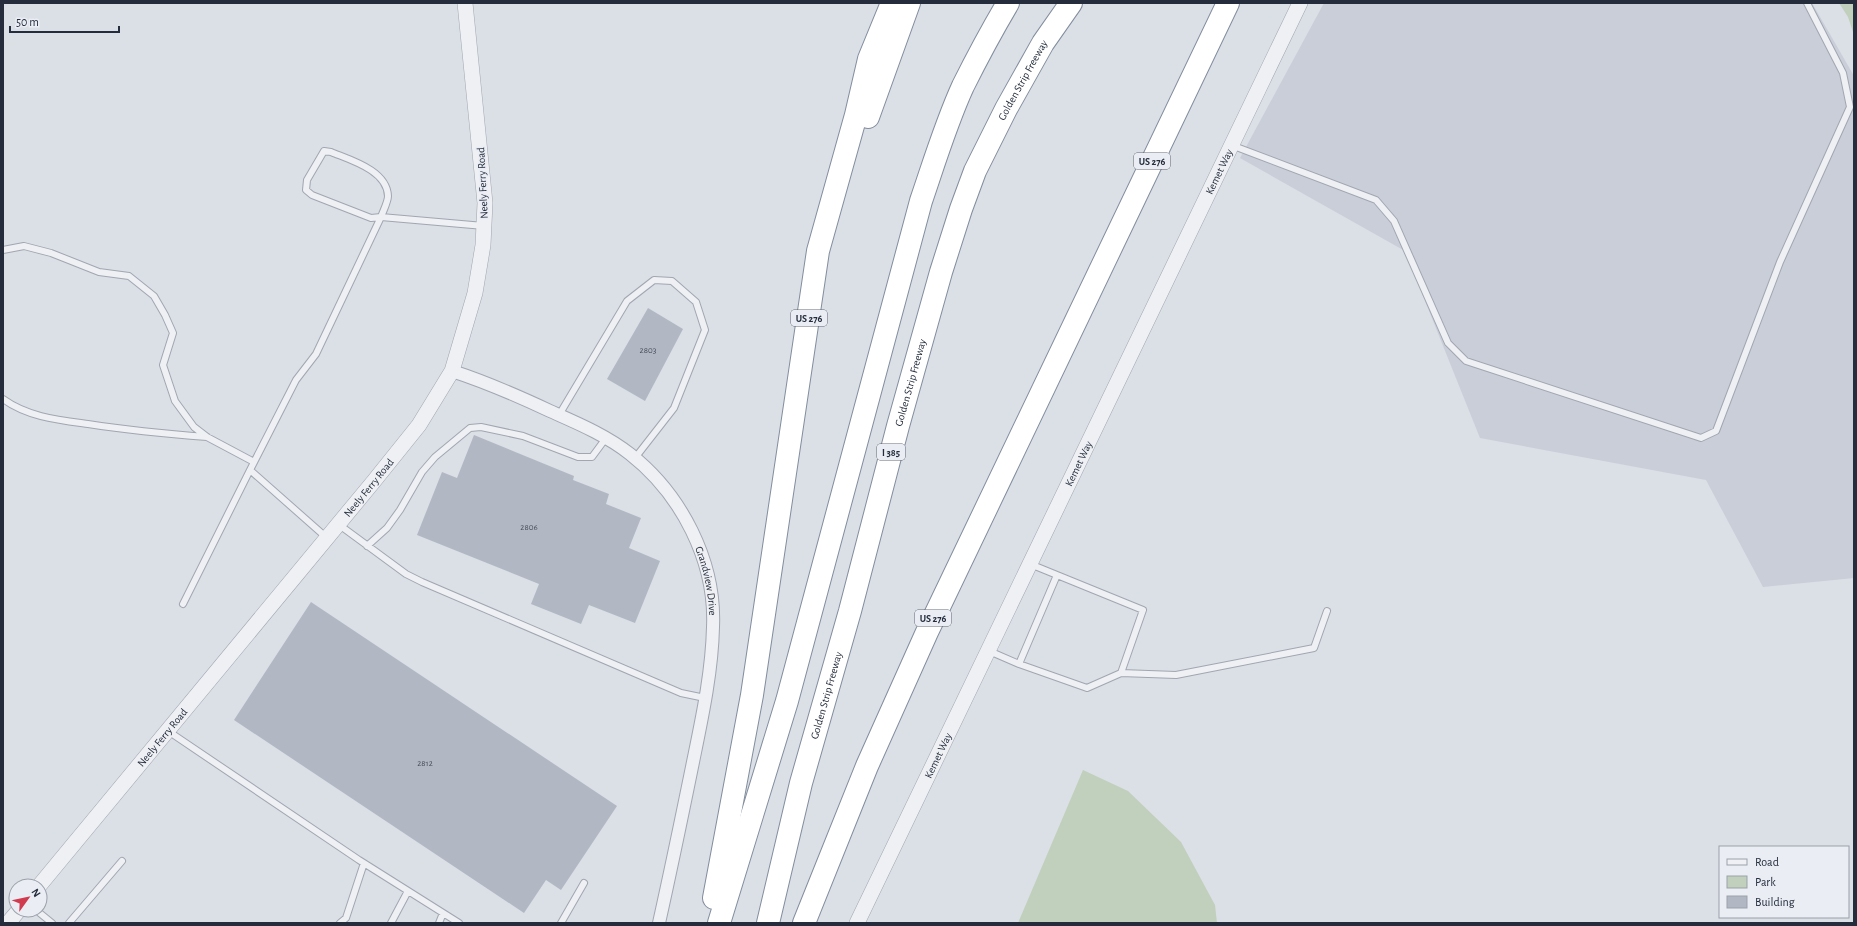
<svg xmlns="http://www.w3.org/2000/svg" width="1857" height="926" viewBox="0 0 1857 926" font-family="'Alegreya Sans',sans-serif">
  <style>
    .built { fill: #c9ced8 }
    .green { fill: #c1d0bc }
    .building { fill: #b2b8c3 }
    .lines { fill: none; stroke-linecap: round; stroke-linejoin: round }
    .service-casing { stroke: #a1a6b0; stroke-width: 8 }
    .minor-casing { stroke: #a1a6b0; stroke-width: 14 }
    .tertiary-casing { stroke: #a1a6b0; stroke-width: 16 }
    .motorway-casing { stroke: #828d9d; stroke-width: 24 }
    .service { stroke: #eef0f4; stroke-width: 6 }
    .minor { stroke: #eef0f4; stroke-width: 12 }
    .tertiary { stroke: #eef0f4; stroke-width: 15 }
    .motorway { stroke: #fff; stroke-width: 22 }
    .labels { text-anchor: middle; stroke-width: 3.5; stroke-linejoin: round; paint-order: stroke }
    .number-label { font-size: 9px; fill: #48505e }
    .shield { fill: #eaeef4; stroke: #606773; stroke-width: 1 }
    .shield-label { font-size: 10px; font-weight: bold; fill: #252d3c }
    .street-label { font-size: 11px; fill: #252d3c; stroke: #eaeef4 }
  </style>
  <rect width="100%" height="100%" fill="#dbdfe6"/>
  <!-- built -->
  <path class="built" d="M1324,3h488l42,73v502l-91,9 -57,-107 -226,-42 -75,-187 -165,-93z"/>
  <!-- green -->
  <path class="green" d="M1839,3h15v32l-6,-18z
    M1083,770l45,21 53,51 34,63 2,18h-199z"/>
  <!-- building -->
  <path class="building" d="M648,308l35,21 -38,72 -38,-22z
    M474,435l100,41 -1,4 36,14 -3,10 35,14 -12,30 31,13 -25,62 -46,-18 -8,19 -50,-20 8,-20 -122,-49 25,-63 15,6z
    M311,602l306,204 -56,84 -15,-10 -22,33 -290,-193z"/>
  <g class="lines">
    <!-- service casing -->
    <g class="service-casing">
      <path id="service" d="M1231,145l145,55 18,21 54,122 18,18 235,77 15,-7 64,-169 70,-155 -7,-34 -36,-70
        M324,151l7,1c19,8 56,18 57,44 0,6 -5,15 -7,21l-10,1 -59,-23 -6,-5 1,-10z
        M3,250l21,-4 27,7 48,19 30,4 25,20 11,19 8,18 -10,32 12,36 19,26 13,10 47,25
        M3,399c25,18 55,21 85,25 39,6 79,10 119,13
        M559,415l68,-114 27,-21 18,1 24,21 9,28 -31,78 -39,50
        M338,524l68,50 16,8 259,111 24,5
        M327,538l-77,-68 46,-90 20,-26 65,-137 103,9
        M367,546l20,-18 13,-18 22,-38 13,-15 35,-29 11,-1 42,9 55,21h14l14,-19
        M1057,575l86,35 -22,63
        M183,604l67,-134
        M989,651l30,13 3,-7 35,-82 -27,-11
        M1019,664l68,24 34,-15 55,2 138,-27 13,-37
        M168,731l191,129 100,63
        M36,910l16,13
        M69,923l53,-62
        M340,923l6,-5 18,-55
        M391,923l17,-32
        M439,923l4,-10
        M561,923l23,-40"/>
    </g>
    <!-- minor casing -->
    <g class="minor-casing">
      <g id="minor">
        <path id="s1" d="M452,371c34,11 66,25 98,40 27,12 56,24 80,43 51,40 86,107 83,173 -1,45 -11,91 -20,135 -11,54 -22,107 -34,161"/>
      </g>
    </g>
    <!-- tertiary casing -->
    <g class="tertiary-casing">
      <g id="tertiary">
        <path id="s2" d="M39,886l335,-405 45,-56 33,-54 23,-78 8,-48 2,-42 -20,-200"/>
        <path d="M8,923l11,-13"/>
        <path id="s3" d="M857,923l443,-920"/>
      </g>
    </g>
    <!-- motorway casing -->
    <g class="motorway-casing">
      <g id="motorway">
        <path d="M868,117l41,-114"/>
        <path d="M714,898l38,-203 66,-444 38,-136 13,-56 23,-56"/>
        <path d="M719,923l68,-222 134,-500c13,-38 25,-78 42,-115 14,-28 29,-56 45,-83"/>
        <path id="s4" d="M768,923l33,-140 49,-172 48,-185 43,-154 20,-63 14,-38 31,-62 37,-66 28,-40"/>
        <path d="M804,923l63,-157 60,-134 301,-629"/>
      </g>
    </g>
    <!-- service -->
    <use href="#service" class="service"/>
    <!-- minor -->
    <use href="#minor" class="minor"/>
    <!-- tertiary -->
    <use href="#tertiary" class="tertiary"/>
    <!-- motorway -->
    <use href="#motorway" class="motorway"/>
  </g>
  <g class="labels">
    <!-- number labels -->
    <g class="number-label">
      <text x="648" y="353">2803</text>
      <text x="529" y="530">2806</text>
      <text x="425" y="766">2812</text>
    </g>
    <!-- shield labels -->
    <g class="shield">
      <rect x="1134" y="153" width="36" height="16" rx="3"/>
      <rect x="791" y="310" width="36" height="16" rx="3"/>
      <rect x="877" y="444" width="28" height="16" rx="3"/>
      <rect x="915" y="610" width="36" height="16" rx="3"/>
    </g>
    <g class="shield-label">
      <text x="1152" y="165">US 276</text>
      <text x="809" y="322">US 276</text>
      <text x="891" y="456">I 385</text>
      <text x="933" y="622">US 276</text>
    </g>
    <!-- street labels -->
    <g class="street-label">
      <text dy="4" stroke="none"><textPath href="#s4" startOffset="883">Golden Strip Freeway</textPath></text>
      <text dy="4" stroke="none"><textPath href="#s3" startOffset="834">Kemet Way</textPath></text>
      <text transform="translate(482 183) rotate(-93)" y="4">Neely Ferry Road</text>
      <text dy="4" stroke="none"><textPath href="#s4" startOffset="559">Golden Strip Freeway</textPath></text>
      <text dy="4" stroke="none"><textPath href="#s3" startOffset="510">Kemet Way</textPath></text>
      <text dy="4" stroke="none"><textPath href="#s2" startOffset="517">Neely Ferry Road</textPath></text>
      <text dy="4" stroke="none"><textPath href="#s1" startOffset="349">Grandview Drive</textPath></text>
      <text dy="4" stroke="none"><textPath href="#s4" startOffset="235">Golden Strip Freeway</textPath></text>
      <text dy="4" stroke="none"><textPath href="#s2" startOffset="193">Neely Ferry Road</textPath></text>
      <text dy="4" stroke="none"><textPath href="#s3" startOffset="186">Kemet Way</textPath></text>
    </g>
  </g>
  <!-- border -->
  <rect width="1857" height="926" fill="none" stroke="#252d3c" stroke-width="8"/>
  <!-- legend -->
  <rect x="1719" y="846" width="130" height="72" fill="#eaeef4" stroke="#9ba1aa"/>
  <rect x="1727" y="859" width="20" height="6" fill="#eef0f4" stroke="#9ba1aa"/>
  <text x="1755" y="866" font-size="12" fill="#252d3c">Road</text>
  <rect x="1727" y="876" width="20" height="12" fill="#c1d0bc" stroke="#9ba1aa"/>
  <text x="1755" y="886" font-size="12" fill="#252d3c">Park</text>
  <rect x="1727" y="896" width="20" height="12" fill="#b2b8c3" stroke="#9ba1aa"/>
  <text x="1755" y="906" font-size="12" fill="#252d3c">Building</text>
  <!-- north arrow -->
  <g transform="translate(28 898) rotate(57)"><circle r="19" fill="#eaeef4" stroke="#9ba1aa"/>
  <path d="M0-3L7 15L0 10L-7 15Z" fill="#d03b50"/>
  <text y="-6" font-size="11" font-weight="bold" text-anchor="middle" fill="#252d3c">N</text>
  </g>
  <!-- scale -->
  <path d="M10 26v6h109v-6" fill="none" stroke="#252d3c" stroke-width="2"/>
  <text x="16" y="26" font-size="12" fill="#252d3c" stroke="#eaeef4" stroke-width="3" paint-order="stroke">50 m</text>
</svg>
